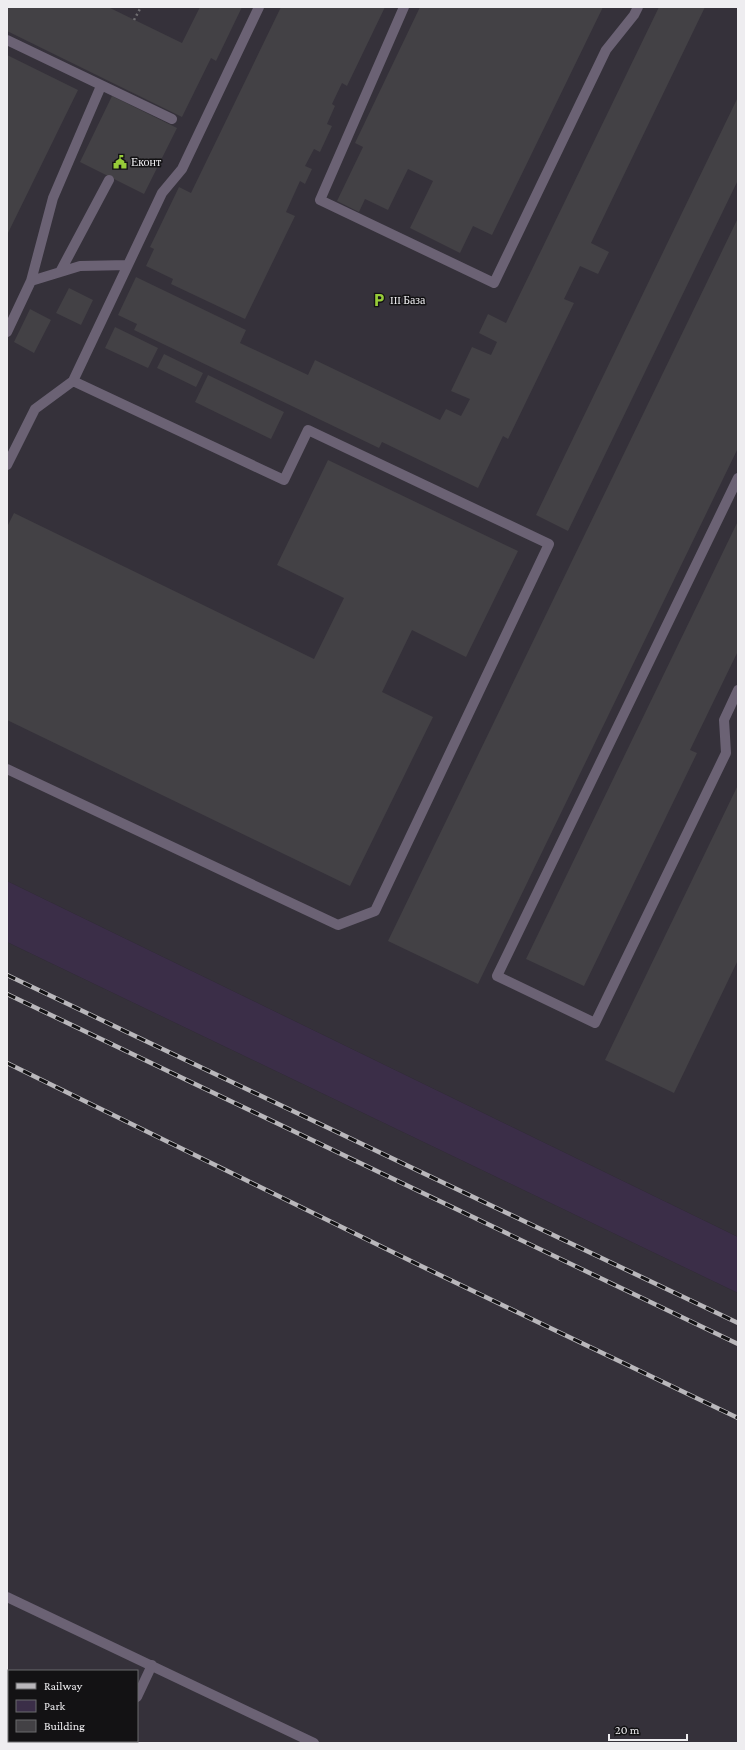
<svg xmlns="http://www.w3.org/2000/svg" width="745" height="1750" viewBox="0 0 745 1750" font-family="'Crimson Pro',serif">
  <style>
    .built { fill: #35313a; fill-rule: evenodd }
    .green { fill: #3b2e48 }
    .building { fill: #434145 }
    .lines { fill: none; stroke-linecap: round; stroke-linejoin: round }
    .path { stroke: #6f6e71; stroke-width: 2.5; stroke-dasharray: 2 3; stroke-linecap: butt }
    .service { stroke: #6b6274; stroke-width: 10 }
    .rail-casing { stroke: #b9b7bb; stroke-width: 4.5 }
    .rail { stroke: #131214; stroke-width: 3; stroke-dasharray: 9; stroke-linecap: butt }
    .labels { text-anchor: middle; stroke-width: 3; stroke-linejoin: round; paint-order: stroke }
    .poi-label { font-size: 12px; fill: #eeedf0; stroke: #131214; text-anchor: start }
  </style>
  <rect width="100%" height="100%" fill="#2b292d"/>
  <!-- built -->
  <path class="built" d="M7,7h731v1230l-731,-356z
    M7,942l731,351v450h-731zM9,1671h128v70h-128z"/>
  <!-- green -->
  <path class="green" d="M7,881l731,356v56l-731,-351z"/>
  <!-- building -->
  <path class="building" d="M7,7h101l74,36 18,-36h42l-26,54 -5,-3 -29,59 -175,-86z
    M281,7h104l-38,79 -5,-3 -10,21 3,2 -8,18 5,2 -12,26 -6,-3 -9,17 7,3 -7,15 -5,-3 -14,31 9,4 -50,103 -74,-35 2,-5 -27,-13 8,-17 -4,-2 29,-60 12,6z
    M420,7h183l-111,228 -19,-9 -13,27 -50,-25 23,-47 -25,-12 -20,41 -23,-11 -6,13 -22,-11 26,-54 -8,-4z
    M659,7h46l-114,236 18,9 -11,22 -18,-8 -16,33 10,4 -66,136 -5,-3 -25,52 -96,-46 -3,6 -245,-118 3,-6 -19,-9 18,-38 110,53 -6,13 68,32 7,-15 125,60 6,-11 15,7 9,-17 -19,-8 21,-44 19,8 6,-13 -18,-9 9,-19 18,9z
    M7,55l71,35 -71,145z
    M112,96l65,32 -33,66 -64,-32z
    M738,97v83l-170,351 -32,-16z
    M738,218v230l-260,536 -90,-43z
    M69,288l24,12 -12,25 -25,-12z
    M30,309l21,11 -17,33 -20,-11z
    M115,327l43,21 -10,20 -43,-20z
    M164,354l39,19 -7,14 -39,-19z
    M208,375l76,37 -13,27 -76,-37z
    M328,460l190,91 -52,106 -54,-27 -30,62 51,25 -83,169 -343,-166v-193l7,-14 300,146 30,-61 -67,-33z
    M738,521v130l-48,99 7,3 -113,233 -58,-27z
    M738,785v175l-64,133 -69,-33z"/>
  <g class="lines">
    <!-- path -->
    <path class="path" d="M134,20l7,-13"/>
    <!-- service -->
    <path class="service" d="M404,7l-84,193 174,83 112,-233 28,-35 4,-8
      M7,40l165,79
      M60,272l49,-92
      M31,281l49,-15 48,-1
      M7,332l24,-51 22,-83 48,-112
      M7,465l28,-56 38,-28 89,-188 20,-24 77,-162
      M738,478l-241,498 98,47 131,-270 -2,-33 14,-30
      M7,769l331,156 37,-14 174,-367 -241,-114 -24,50 -211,-99
      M7,1597l307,146
      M137,1697l15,-32
      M115,1743l1,-2"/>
    <!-- rail casing -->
    <g class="rail-casing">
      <path id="rail" d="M7,975l731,348
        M7,994l731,350
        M7,1063l412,202 319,153"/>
    </g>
    <!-- rail -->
    <use href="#rail" class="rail"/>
  </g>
  <!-- icons -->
  <defs>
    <g id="civic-bare" transform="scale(1.08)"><path d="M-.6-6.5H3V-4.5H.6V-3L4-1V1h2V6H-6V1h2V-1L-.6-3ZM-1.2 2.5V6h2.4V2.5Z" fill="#97cc39" stroke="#131214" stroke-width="2.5" paint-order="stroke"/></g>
    <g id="parking-bare" transform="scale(1.08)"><path d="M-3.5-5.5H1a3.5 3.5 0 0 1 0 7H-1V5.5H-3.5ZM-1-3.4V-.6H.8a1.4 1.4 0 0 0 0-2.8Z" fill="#97cc39" stroke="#131214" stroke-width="2.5" paint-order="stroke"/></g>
  </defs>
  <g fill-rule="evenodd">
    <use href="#civic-bare" x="120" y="162"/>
    <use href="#parking-bare" x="379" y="300"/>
  </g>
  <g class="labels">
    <!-- poi labels -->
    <g class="poi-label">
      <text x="131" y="166">Еконт</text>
      <text x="390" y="304">III База</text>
    </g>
  </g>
  <!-- border -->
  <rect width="745" height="1750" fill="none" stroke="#eeedf0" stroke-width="16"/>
  <!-- legend -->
  <rect x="8" y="1670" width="130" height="72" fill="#131214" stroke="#6b6a6c"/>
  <rect x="16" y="1683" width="20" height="6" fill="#b9b7bb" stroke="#6b6a6c"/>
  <text x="44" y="1690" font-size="12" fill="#eeedf0">Railway</text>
  <rect x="16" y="1700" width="20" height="12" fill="#3b2e48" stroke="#6b6a6c"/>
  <text x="44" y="1710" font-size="12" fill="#eeedf0">Park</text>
  <rect x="16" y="1720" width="20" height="12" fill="#434145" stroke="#6b6a6c"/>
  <text x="44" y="1730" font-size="12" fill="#eeedf0">Building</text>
  <!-- scale -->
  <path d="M609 1734v6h78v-6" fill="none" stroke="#eeedf0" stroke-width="2"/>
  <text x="615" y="1734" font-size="12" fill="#eeedf0" stroke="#131214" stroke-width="3" paint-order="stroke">20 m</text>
</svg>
